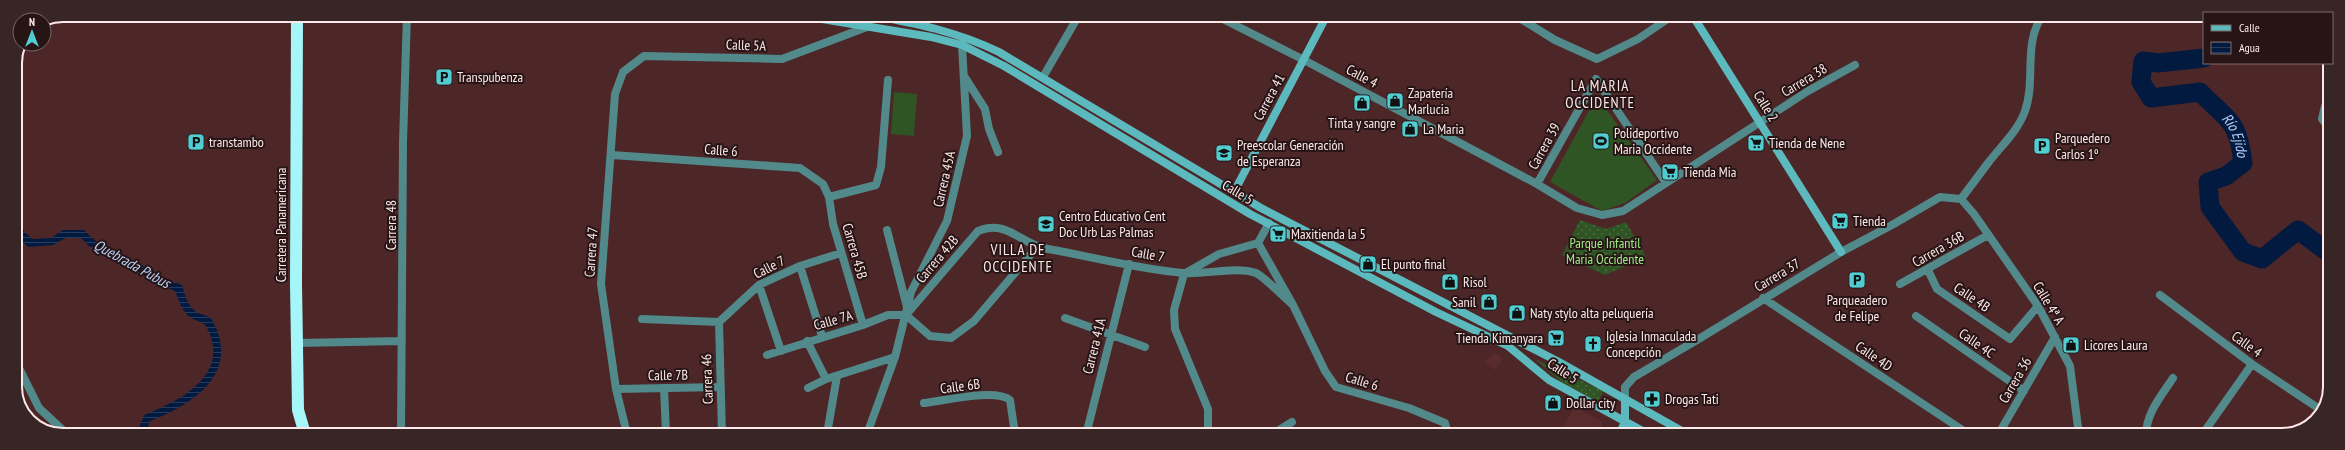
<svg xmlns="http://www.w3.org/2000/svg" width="2345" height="450" viewBox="0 0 2345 450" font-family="'PT Sans Narrow',sans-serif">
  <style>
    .built { fill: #5a2b2c }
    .grass { fill: url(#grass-dots) }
    .pitch { fill: #2f5524 }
    .water { fill: url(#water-rules) }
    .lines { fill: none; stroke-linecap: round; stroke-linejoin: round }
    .river { stroke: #031a40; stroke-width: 19 }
    .street { stroke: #52898b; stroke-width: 8 }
    .secondary { stroke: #5cb9bd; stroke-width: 8 }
    .highway { stroke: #a6f6f9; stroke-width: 12 }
    .labels { text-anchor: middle; stroke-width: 4; stroke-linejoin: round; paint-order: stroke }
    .street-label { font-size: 14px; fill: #fee8e8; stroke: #271516 }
    .poi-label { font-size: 14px; fill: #fee8e8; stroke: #271516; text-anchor: start }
    .park-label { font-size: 14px; fill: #9dee86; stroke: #271516 }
    .neighbourhood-label { font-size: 15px; letter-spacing: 1px; fill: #fee8e8; stroke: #271516 }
    .water-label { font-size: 15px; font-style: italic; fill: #b7d1fa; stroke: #271516 }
    .rim { fill: none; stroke: #fee8e8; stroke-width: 2 }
  </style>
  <defs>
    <pattern id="grass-dots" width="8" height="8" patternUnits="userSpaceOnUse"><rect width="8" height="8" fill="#2f5524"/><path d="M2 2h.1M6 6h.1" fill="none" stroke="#4e6d44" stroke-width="1.8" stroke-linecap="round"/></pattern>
    <pattern id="water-rules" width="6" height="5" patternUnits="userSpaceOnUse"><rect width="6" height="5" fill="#031a40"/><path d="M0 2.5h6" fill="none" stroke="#293b5c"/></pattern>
  </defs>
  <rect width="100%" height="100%" fill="#4d2627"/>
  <!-- built -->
  <path class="built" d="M1494,352l9,7 -8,11 -10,-7z
    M1575,406l27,16v13h-44z"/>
  <!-- grass -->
  <path class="grass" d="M1580,220l26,9 20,-7 20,35 -41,18 -43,-20z
    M1535,359l68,32 -5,11 -38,-21z"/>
  <!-- pitch -->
  <path class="pitch" d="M894,92l23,2 -3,42 -23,-2z
    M1597,96l60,84 -32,23 -23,8 -52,-29z"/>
  <!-- water -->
  <path class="water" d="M15,222l17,17 19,-1 12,-8h21c17,19 34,22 56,34 14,8 26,15 42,21 3,10 5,20 14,27 5,3 13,3 16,8 30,53 -19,84 -62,101l-2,5 5,6 6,2h-15l-5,-6 5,-13c36,-14 89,-41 62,-89 -3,-4 -9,-5 -13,-7 -11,-6 -14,-18 -18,-28 -15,-6 -27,-14 -41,-21 -20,-10 -39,-16 -53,-32h-15l-13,7 -25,2 -13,-13z"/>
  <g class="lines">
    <!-- river -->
    <path class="river" id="s1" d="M2204,58l-46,5 -15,-2 -2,21 10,16 49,-6c28,29 38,27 43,71l-17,13 -18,6 2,25 33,45 19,7 36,-29 31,23"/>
    <!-- street -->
    <path class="street" d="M1215,15l89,45 233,124 40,24 25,7 21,-4 185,-120 47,-26
      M1516,16l39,24 42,19 41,-20 34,-23
      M964,76l21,33 4,20 9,23
      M1043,77l36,-62
      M2330,129l-8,-10 3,-13 5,-3
      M612,155l188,13 23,16 6,13 4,27 30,101
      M1537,184l59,-105 70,104
      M829,197l47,-12 5,-18 7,-87
      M1961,199l13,15 64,92 32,60 9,69
      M1961,199c9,-12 18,-24 27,-36 13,-17 30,-32 37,-52 11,-31 -2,-67 17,-95
      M1269,223l-11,20 35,62 32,66 11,16 73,21 36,15 3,12
      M887,230l20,77
      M800,266l22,70
      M1928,270l9,19 73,50 28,-33
      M1900,284l88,-49
      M759,285l22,66
      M2160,295l92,69 69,46
      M1763,298l207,137
      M906,315l72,-84c30,-12 41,13 70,18 45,8 90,20 135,24 20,2 53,-7 73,0 7,3 29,25 37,32
      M906,315l24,21 21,2 23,-17 63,-74
      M1916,316l108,75
      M1065,318l80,29
      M642,319l77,3
      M719,322l40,-37 41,-19 41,-13
      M719,322l3,112
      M807,341l19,38
      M297,343l105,-2
      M767,355l96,-30 25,-10h18
      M15,360l24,48 28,26
      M664,388l2,46
      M808,388l18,-9 69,-22
      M616,389l104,-2
      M1625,399v-12l9,-10 68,-40 139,-85 51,-27 48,-28 21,2
      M924,403c20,-2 71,-15 86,-3l5,34
      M828,430l18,4
      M1208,431v-22l-33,-80 -1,-19 10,-36 35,-20 39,-11
      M1208,431l14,4
      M401,434l2,-292 4,-127
      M627,434l-11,-45 -15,-105 14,-190 8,-22 21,-16 138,3 85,-32
      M827,434l10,-58
      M867,434l28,-77 16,-65 36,-71 20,-85 -5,-91
      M1086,435l43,-171
      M1271,435l21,-13
      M1998,435l57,-98
      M2146,435c0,-22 16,-40 27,-57
      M2202,435l50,-71"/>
    <!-- secondary -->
    <path class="secondary" d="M798,15l133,22 31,8 42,21 246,148 186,98 72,34 41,34 101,55
      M871,15c44,8 87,17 128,37l262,156 298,154 130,73
      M1693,16l148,236
      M1234,192l93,-177
      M1625,422l7,13
      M1619,435l6,-13v-23"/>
    <!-- highway -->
    <path class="highway" d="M297,15l-1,269 2,126 7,24"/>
  </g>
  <!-- icons -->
  <defs>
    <g id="parking-square" transform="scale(0.9)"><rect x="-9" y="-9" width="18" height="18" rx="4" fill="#51ccd1" stroke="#271516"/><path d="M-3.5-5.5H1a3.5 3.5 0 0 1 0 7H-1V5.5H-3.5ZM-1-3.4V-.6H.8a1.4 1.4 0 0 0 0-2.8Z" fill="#111"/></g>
    <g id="shop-square" transform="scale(0.9)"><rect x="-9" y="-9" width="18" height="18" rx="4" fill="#51ccd1" stroke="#271516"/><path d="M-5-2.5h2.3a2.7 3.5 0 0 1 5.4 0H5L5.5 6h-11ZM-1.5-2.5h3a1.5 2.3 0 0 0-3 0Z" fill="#111"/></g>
    <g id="stadium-square" transform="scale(0.9)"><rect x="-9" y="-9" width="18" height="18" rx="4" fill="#51ccd1" stroke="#271516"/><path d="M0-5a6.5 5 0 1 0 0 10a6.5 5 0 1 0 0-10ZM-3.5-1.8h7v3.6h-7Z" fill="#111"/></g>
    <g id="supermarket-square" transform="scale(0.9)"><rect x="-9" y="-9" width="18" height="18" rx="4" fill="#51ccd1" stroke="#271516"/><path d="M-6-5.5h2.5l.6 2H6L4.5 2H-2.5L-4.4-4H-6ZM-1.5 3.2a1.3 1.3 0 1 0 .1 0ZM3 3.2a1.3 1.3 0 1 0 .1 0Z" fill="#111"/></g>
    <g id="school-square" transform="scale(0.9)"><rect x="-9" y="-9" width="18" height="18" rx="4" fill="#51ccd1" stroke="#271516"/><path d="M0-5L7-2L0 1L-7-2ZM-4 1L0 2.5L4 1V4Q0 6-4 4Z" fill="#111"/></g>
    <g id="church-square" transform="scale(0.9)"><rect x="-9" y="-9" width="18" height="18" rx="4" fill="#51ccd1" stroke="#271516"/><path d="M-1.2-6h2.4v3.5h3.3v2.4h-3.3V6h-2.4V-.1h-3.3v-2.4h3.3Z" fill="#111"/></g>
    <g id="pharmacy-square" transform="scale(0.9)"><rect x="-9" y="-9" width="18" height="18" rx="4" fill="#51ccd1" stroke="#271516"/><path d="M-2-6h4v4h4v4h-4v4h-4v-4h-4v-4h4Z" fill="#111"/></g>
  </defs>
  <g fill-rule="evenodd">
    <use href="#parking-square" x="444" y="77"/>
    <use href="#shop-square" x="1395" y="101"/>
    <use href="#shop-square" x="1362" y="103"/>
    <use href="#shop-square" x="1410" y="129"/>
    <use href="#stadium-square" x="1601" y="141"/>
    <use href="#parking-square" x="196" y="142"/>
    <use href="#supermarket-square" x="1756" y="143"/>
    <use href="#parking-square" x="2042" y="146"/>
    <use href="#school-square" x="1224" y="153"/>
    <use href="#supermarket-square" x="1670" y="172"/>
    <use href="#supermarket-square" x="1840" y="221"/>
    <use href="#school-square" x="1046" y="224"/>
    <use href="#supermarket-square" x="1278" y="234"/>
    <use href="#shop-square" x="1368" y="264"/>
    <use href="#parking-square" x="1857" y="280"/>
    <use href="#shop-square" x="1450" y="282"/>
    <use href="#shop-square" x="1489" y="302"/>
    <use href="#shop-square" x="1517" y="313"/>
    <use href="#supermarket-square" x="1556" y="338"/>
    <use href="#church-square" x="1593" y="344"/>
    <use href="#shop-square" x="2071" y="345"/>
    <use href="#pharmacy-square" x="1652" y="399"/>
    <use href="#shop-square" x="1553" y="403"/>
  </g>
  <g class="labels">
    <!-- street labels -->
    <g class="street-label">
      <text transform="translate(746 45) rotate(2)" y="5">Calle 5A</text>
      <text transform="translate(1362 76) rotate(28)" y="5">Calle 4</text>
      <text transform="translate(1804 80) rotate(-31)" y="5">Carrera 38</text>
      <text transform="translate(1269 97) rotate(-62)" y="5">Carrera 41</text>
      <text transform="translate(1766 106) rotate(58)" y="5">Calle 2</text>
      <text transform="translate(1544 146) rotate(-61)" y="5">Carrera 39</text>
      <text transform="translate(721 150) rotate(4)" y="5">Calle 6</text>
      <text transform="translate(944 179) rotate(-77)" y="5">Carrera 45A</text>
      <text transform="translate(1238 192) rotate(31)" y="5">Calle 5</text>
      <text transform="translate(281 225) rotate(-90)" y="5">Carretera Panamericana</text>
      <text transform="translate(391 225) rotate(-90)" y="5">Carrera 48</text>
      <text transform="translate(1938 249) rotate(-30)" y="5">Carrera 36B</text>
      <text transform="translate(855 251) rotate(74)" y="5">Carrera 45B</text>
      <text transform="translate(591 252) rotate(-86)" y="5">Carrera 47</text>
      <text transform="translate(1148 254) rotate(10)" y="5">Calle 7</text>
      <text transform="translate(937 259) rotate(-50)" y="5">Carrera 42B</text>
      <text transform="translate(769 267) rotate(-27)" y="5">Calle 7</text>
      <text transform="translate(1777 275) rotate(-31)" y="5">Carrera 37</text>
      <text transform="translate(1972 297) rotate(34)" y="5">Calle 4B</text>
      <text transform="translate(2049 303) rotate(59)" y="5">Calle 4ª A</text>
      <text transform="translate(833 320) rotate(-16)" y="5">Calle 7A</text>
      <text transform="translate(1977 343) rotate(35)" y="5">Calle 4C</text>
      <text transform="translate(2247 344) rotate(36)" y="5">Calle 4</text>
      <text transform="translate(1094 346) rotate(-76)" y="5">Carrera 41A</text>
      <text transform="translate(1874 356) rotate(34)" y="5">Calle 4D</text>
      <text transform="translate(1563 371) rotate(33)" y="5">Calle 5</text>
      <text transform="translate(668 375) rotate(-1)" y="5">Calle 7B</text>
      <text transform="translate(707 379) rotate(-92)" y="5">Carrera 46</text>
      <text transform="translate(2015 380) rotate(-60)" y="5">Carrera 36</text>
      <text transform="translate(1362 381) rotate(17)" y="5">Calle 6</text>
      <text transform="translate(960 386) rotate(-7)" y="5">Calle 6B</text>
    </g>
    <!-- poi labels -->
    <g class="poi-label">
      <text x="457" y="82">Transpubenza</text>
      <text x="1408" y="98">Zapatería<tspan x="1408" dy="16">Marlucia</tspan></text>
      <text x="1362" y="128" text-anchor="middle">Tinta y sangre</text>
      <text x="1423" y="134">La Maria</text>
      <text x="1614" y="138">Polideportivo<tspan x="1614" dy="16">Maria Occidente</tspan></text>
      <text x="2055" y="143">Parquedero<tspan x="2055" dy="16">Carlos 1º</tspan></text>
      <text x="209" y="147">transtambo</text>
      <text x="1769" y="148">Tienda de Nene</text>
      <text x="1237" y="150">Preescolar Generación<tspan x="1237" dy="16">de Esperanza</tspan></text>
      <text x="1683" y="177">Tienda Mia</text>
      <text x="1059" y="221">Centro Educativo Cent<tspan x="1059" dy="16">Doc Urb Las Palmas</tspan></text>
      <text x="1853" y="226">Tienda</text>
      <text x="1291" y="239">Maxitienda la 5</text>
      <text x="1381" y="269">El punto final</text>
      <text x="1463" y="287">Risol</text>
      <text x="1857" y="305" text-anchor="middle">Parqueadero<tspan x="1857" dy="16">de Felipe</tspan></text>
      <text x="1476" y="307" text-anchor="end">Sanil</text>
      <text x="1530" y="318">Naty stylo alta peluquería</text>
      <text x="1606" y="341">Iglesia Inmaculada<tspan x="1606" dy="16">Concepción</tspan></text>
      <text x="1543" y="343" text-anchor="end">Tienda Kimanyara</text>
      <text x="2084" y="350">Licores Laura</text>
      <text x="1665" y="404">Drogas Tati</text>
      <text x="1566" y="408">Dollar city</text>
    </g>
    <!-- park labels -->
    <g class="park-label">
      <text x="1605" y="248">Parque Infantil<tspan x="1605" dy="16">Maria Occidente</tspan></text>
    </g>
    <!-- neighbourhood labels -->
    <g class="neighbourhood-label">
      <text x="1600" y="91">LA MARIA<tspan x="1600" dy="17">OCCIDENTE</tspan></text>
      <text x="1018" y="255">VILLA DE<tspan x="1018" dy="17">OCCIDENTE</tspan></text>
    </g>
    <!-- water labels -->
    <g class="water-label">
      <text dy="5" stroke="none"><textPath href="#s1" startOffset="208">Río Ejido</textPath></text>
      <text transform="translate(132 264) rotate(29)" y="5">Quebrada Pubus</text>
    </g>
  </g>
  <!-- crop -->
  <path d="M0 0H2345V450H0ZM63 22H2282A41 41 0 0 1 2323 63V387A41 41 0 0 1 2282 428H63A41 41 0 0 1 22 387V63A41 41 0 0 1 63 22Z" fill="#382627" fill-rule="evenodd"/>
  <path class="rim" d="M63 22H2282A41 41 0 0 1 2323 63V387A41 41 0 0 1 2282 428H63A41 41 0 0 1 22 387V63A41 41 0 0 1 63 22Z"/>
  <!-- legend -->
  <rect x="2203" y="12" width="130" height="52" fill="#271516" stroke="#7d696a"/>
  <rect x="2211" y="25" width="20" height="6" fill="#5cb9bd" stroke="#7d696a"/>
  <text x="2239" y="32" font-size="12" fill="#fee8e8">Calle</text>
  <rect x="2211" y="42" width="20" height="12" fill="url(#water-rules)" stroke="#7d696a"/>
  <text x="2239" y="52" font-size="12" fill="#fee8e8">Agua</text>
  <!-- north arrow -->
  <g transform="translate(32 32)"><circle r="19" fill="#271516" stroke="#7d696a"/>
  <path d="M0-3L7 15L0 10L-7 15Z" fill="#51ccd1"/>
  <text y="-6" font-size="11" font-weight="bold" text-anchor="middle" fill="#fee8e8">N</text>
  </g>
</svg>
